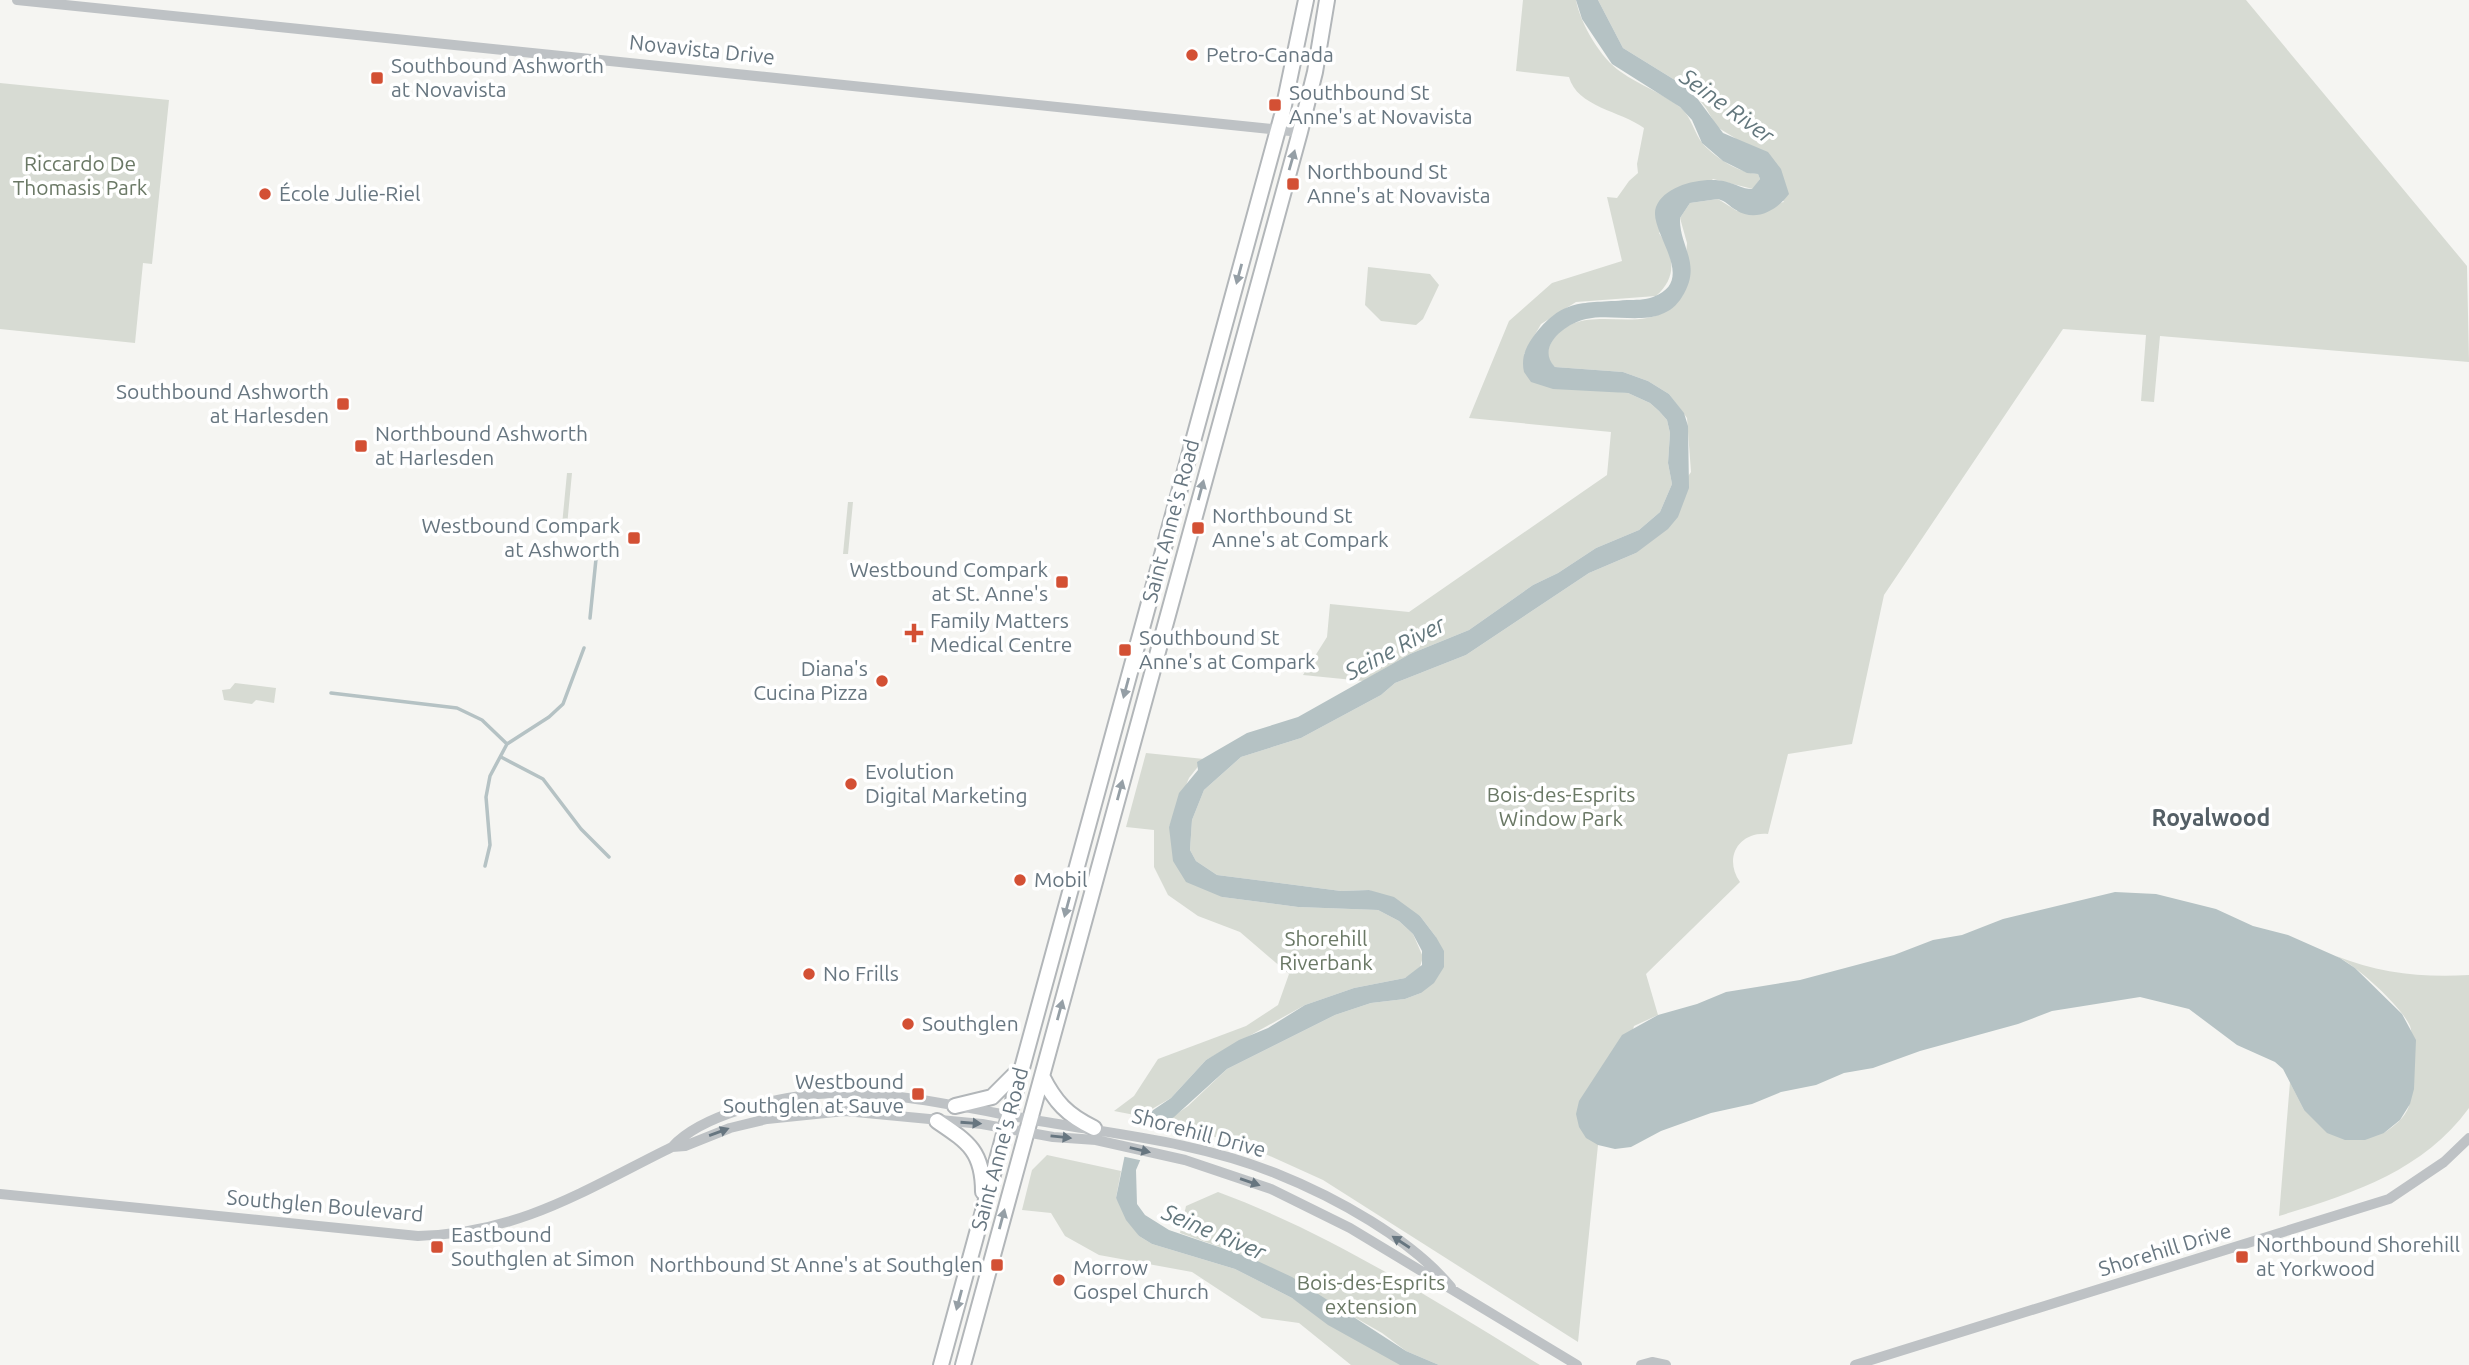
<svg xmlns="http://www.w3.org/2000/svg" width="2469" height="1365" viewBox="0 0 2469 1365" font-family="Ubuntu,sans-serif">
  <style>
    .green { fill: #d7dbd3 }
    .water { fill: #b5c2c4 }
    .pier { fill: #f5f5f2 }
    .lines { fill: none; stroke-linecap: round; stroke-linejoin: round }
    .stream { stroke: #b5c2c4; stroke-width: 3.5 }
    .major-casing { stroke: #b2b6b9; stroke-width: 18 }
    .minor { stroke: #bec2c5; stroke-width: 10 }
    .major { stroke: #fff; stroke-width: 14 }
    .oneway { fill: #959fa6 }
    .oneway2 { fill: #677680 }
    .poi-dot { fill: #d35034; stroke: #fff; stroke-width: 2.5 }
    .labels { text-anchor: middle; stroke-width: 7; stroke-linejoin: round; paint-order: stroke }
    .street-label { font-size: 21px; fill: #677680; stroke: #fff }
    .poi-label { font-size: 21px; fill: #677680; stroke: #fff; text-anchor: start }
    .park-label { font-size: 21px; fill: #6a7865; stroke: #fff }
    .water-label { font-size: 23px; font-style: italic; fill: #63777d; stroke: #fff }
    .neighbourhood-label { font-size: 23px; font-weight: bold; fill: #545f66; stroke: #fff }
  </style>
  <rect width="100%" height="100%" fill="#f5f5f2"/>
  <!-- green -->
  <path class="green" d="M1523,0h53c4,23 25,59 45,72 18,13 42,21 60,36 11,10 13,25 22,36 13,14 36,29 55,30l2,5 -7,10 -40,-10 -54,54c15,22 19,44 -3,63l-80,6 -35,22 -17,30 85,37 19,2 22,10 9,8 8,9 3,13 -2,30 4,21 -12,28 -21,18 -43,18 -38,25 -25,12 -64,45 -59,24 -47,27 -60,-6 24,-38 3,-33 79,8 198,-137 4,-43 -142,-14 40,-97 43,-38 70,-22 -15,-64 10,1 12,-17 9,-8 -1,-9 7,-36c-23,-17 -67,-21 -75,-51l-53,-6z
    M1598,0h648l221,266 2,96 -309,-26 -6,66 -13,-1 5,-66 -83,-6 -179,266 -32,149 -64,10 -20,80c-29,-3 -45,24 -28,48l-94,92 12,41 -24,11 -36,119 -20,197 -255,-162 -71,-32 -87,-26 23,-16 39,-37 108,-54 36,-12 34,-4 16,-6 15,-56 -16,-21 -51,-26 -28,1 -124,-16 -21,-14 -6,-11 2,-30 12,-30 37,-33 60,-19 80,-43 14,-12 71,-28 123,-82 47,-20 55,-81 -4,-54 -18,-24 -21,-13 -25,-9 -68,-5c-8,-8 -10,-14 -4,-24 21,-36 64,-19 96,-25 16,-3 27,-10 36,-23l4,-52 -7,-25 10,-15 28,-4 19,12 47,-9 -49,-64 -18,-11 -11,-19 -15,-18 -68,-42z
    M0,83l169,17 -17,164 -9,-1 -8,80 -135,-14z
    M1368,267l62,7 9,11 -16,34 -7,6 -35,-4 -16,-16z
    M567,473h5l-5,53 -5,-1z
    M848,502h5l-5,52h-5z
    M235,683l41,5 -2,15 -18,-3 -4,4 -28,-4 -2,-10 8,-1z
    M1146,753l58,6 -15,19 -20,49 53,70 76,10 80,3 21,11 14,13 10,23 -4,13 -14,8 -51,10 -49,17 -99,55 -35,38 -31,18 -26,-5 20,-15 24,-37 88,-33 32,-21 11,-31 -49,-42 -42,-16 -30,-21 -14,-28v-37l-28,-3z
    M2336,956c43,17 87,22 133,19v133c-47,64 -118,86 -190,108l11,-134 14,28 80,23c10,-7 21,-15 25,-27 4,-10 5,-71 1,-80 -9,-20 -54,-61 -74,-70z
    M1047,1155l74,16 -5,27 23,38 13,8 83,25 57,29 109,67h-50l-52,-42 -37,-5 -70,-46 -93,-17 -34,-19 -14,-23 -29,-3 10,-40z
    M1218,1192c116,43 217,109 322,173h-101l-33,-14 -24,-18 -131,-75 -71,-25 6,-27z"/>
  <!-- water -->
  <path class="water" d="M1576,0h22l25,48 68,42 32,43 45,19 13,17 8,25c-12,16 -33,29 -53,16 -7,-4 -10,-9 -18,-11l-28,4 -10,15c-1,29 23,46 2,79 -21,34 -64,15 -96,22 -20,4 -51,28 -31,48l68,5 25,9 21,13 15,19 4,13 1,62 -11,29 -10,12 -32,24 -47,20 -123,82 -71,28 -14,12 -80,43 -60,19 -37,33 -12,30 -2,30 6,11 21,14 124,16 28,-1 25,7 26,19 16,21 8,14v16l-10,16 -13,10 -16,6 -34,4 -36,12 -108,54 -53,48 -20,11 -18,42 1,34 8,11 24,15 82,28 41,19 114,74 33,14h-39l-72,-40 -36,-27 -57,-29 -83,-25 -13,-8 -13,-16 -10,-22 15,-73 40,-27 35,-38 33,-20 29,-12 37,-23 49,-17 51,-10 17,-13v-14l-9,-17 -14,-13 -21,-11 -80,-3 -76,-10 -36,-15 -13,-21 -4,-34 10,-34 19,-23 -1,-8 50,-29 51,-16 112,-63 59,-24 64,-45 25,-12 38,-25 43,-18 21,-18 12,-28 -4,-21 2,-30 -3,-13 -8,-9 -9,-8 -22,-10 -75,-4 -22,-7 -7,-10c-3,-13 1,-24 9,-35 30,-40 49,-33 94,-37 8,0 18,0 26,-3 47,-17 -6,-66 3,-90 9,-23 50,-31 71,-25 9,2 15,7 25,7l8,-10 -2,-5 -11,-1 -24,-12 -21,-18 -10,-23 -12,-13 -68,-43 -30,-45z
    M2115,892l41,2 60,15 37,17 35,9 52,23 15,10 47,46 14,26 -2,49 -4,15 -10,16 -16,13 -19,7h-20l-18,-7 -23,-23 -21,-41 -8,-7 -38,-17 -48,-36 -49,-12 -88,14 -34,13 -98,27 -47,17 -29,5 -28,12 -35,7 -29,12 -41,9 -50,18 -30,16 -16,2 -17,-4 -12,-7 -7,-11 -3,-13 3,-13 43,-66 36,-20 39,-11 29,-12 74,-12 94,-25 39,-15 29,-5 41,-16z"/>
  <!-- pier -->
  <path class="pier" d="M1128,1123l30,6 -14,32 -23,-5z"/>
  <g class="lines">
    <!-- stream -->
    <path class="stream" d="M590,618l6,-59
      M331,693l126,15 25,12 25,24
      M501,757l42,22 38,50 28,28
      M485,866l5,-21 -4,-48 4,-21 17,-32 42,-27 14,-13 21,-56"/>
    <!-- major casing -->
    <g class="major-casing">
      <path id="major" d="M1042,1076c13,26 25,39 52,52
        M955,1106l37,-9 25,-25
        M937,1121c31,21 46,30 46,71
        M941,1365l341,-1250 24,-115
        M963,1365l337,-1233 15,-60 12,-72"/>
    </g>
    <!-- minor -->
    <path class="minor" d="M17,0l1283,132
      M672,1147l13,-1 45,-18 37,-9 78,-8 137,13 71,13 43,3 89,20 86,29 79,39 227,137
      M0,1194l418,42c102,-3 165,-45 254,-89 30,-33 103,-49 146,-53 60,-6 150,14 210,25 83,15 167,22 247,54 60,24 135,65 176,114
      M1641,1365l11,-3 14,3
      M1855,1365l534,-166 55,-37 25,-24"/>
    <!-- major -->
    <use href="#major" class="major"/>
  </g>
  <!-- one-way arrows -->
  <defs><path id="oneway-solid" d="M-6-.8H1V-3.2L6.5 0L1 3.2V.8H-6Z" transform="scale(1.75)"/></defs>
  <g class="oneway">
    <use href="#oneway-solid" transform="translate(1292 160) rotate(-74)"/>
    <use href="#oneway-solid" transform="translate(1239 274) rotate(105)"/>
    <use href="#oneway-solid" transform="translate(1201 490) rotate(-75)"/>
    <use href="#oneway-solid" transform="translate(1126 688) rotate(105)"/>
    <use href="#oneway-solid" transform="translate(1120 790) rotate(-75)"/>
    <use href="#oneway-solid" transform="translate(1067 907) rotate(105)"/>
    <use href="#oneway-solid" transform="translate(1060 1010) rotate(-75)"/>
    <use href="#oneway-solid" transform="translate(1002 1219) rotate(-75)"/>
    <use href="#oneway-solid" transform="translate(959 1300) rotate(105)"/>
  </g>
  <g class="oneway2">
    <use href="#oneway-solid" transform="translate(971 1123) rotate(4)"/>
    <use href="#oneway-solid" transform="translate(719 1132) rotate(-20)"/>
    <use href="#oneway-solid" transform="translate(1061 1137) rotate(6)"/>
    <use href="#oneway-solid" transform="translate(1140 1150) rotate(13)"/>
    <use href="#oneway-solid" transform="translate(1250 1182) rotate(19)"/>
    <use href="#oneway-solid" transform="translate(1401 1242) rotate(-147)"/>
  </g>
  <!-- markers -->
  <g class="poi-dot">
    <circle cx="1192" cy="55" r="7"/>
    <rect x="370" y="71" width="14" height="14" rx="3.5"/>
    <rect x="1268" y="98" width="14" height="14" rx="3.5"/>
    <rect x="1286" y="177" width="14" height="14" rx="3.5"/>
    <circle cx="265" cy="194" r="7"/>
    <rect x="336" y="397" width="14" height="14" rx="3.5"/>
    <rect x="354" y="439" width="14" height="14" rx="3.5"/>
    <rect x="1191" y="521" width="14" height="14" rx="3.5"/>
    <rect x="627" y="531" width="14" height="14" rx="3.5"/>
    <rect x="1055" y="575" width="14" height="14" rx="3.5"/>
    <path d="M910.5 622.5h7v7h7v7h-7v7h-7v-7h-7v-7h7z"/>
    <rect x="1118" y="643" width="14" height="14" rx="3.5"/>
    <circle cx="882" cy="681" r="7"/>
    <circle cx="851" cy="784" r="7"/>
    <circle cx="1020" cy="880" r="7"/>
    <circle cx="809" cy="974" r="7"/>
    <circle cx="908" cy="1024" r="7"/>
    <rect x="911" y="1087" width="14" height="14" rx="3.5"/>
    <rect x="430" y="1240" width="14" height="14" rx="3.5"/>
    <rect x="2235" y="1250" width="14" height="14" rx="3.5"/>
    <rect x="990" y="1258" width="14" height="14" rx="3.5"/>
    <circle cx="1059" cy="1280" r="7"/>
  </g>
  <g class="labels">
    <!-- street labels -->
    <g class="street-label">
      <text transform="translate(702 50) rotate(6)" y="7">Novavista Drive</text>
      <text transform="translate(1171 521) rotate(-75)" y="7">Saint Anne's Road</text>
      <text transform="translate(1199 1133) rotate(15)" y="7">Shorehill Drive</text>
      <text transform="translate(1000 1149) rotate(-75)" y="7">Saint Anne's Road</text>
      <text transform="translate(325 1206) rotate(5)" y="7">Southglen Boulevard</text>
      <text transform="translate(2165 1250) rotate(-17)" y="7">Shorehill Drive</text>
    </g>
    <!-- poi labels -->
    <g class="poi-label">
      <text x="1206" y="62">Petro-Canada</text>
      <text x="391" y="73">Southbound Ashworth<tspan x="391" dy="24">at Novavista</tspan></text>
      <text x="1289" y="100">Southbound St<tspan x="1289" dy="24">Anne's at Novavista</tspan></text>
      <text x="1307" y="179">Northbound St<tspan x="1307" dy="24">Anne's at Novavista</tspan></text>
      <text x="279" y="201">École Julie-Riel</text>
      <text x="329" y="399" text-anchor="end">Southbound Ashworth<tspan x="329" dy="24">at Harlesden</tspan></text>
      <text x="375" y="441">Northbound Ashworth<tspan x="375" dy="24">at Harlesden</tspan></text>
      <text x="1212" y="523">Northbound St<tspan x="1212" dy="24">Anne's at Compark</tspan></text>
      <text x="620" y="533" text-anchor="end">Westbound Compark<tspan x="620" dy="24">at Ashworth</tspan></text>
      <text x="1048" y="577" text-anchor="end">Westbound Compark<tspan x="1048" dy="24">at St. Anne's</tspan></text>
      <text x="930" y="628">Family Matters<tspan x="930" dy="24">Medical Centre</tspan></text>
      <text x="1139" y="645">Southbound St<tspan x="1139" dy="24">Anne's at Compark</tspan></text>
      <text x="868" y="676" text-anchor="end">Diana's<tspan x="868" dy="24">Cucina Pizza</tspan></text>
      <text x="865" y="779">Evolution<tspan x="865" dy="24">Digital Marketing</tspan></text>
      <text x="1034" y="887">Mobil</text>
      <text x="823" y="981">No Frills</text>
      <text x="922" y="1031">Southglen</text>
      <text x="904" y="1089" text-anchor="end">Westbound<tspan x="904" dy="24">Southglen at Sauve</tspan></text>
      <text x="451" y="1242">Eastbound<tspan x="451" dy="24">Southglen at Simon</tspan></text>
      <text x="2256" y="1252">Northbound Shorehill<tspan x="2256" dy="24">at Yorkwood</tspan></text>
      <text x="983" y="1272" text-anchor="end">Northbound St Anne's at Southglen</text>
      <text x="1073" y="1275">Morrow<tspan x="1073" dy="24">Gospel Church</tspan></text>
    </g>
    <!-- park labels -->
    <g class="park-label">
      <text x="80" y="171">Riccardo De<tspan x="80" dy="24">Thomasis Park</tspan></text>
      <text x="1561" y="802">Bois-des-Esprits<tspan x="1561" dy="24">Window Park</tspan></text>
      <text x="1326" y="946">Shorehill<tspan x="1326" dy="24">Riverbank</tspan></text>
      <text x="1371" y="1290">Bois-des-Esprits<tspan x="1371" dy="24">extension</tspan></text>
    </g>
    <!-- water labels -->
    <g class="water-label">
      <text transform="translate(1727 106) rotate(36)" y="8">Seine River</text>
      <text transform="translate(1395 648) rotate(-28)" y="8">Seine River</text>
      <text transform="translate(1214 1232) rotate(23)" y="8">Seine River</text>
    </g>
    <!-- neighbourhood labels -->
    <g class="neighbourhood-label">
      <text x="2211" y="826">Royalwood</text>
    </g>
  </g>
</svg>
